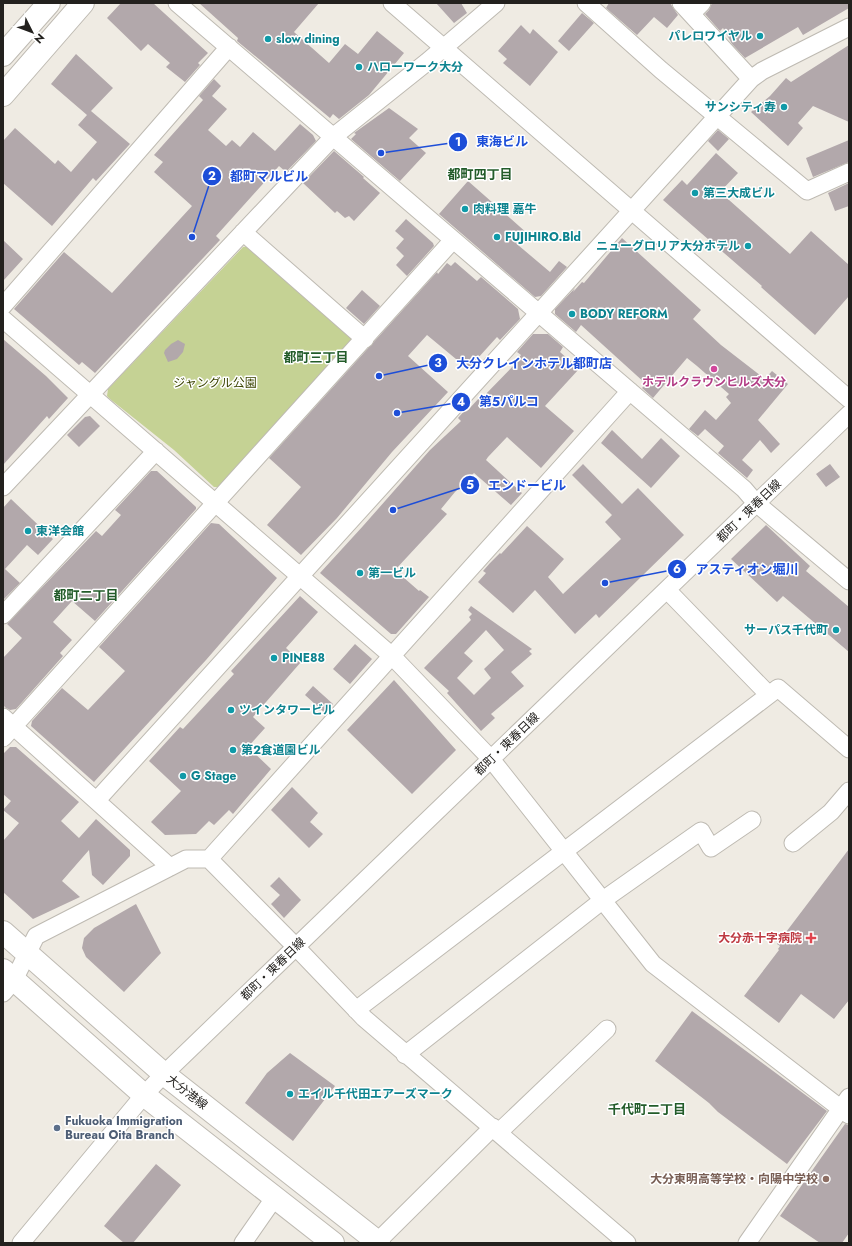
<svg xmlns="http://www.w3.org/2000/svg" width="852" height="1246" viewBox="0 0 852 1246" font-family="Jost,'Noto Sans JP',sans-serif">
  <style>
    .green { fill: #c5d294 }
    .building { fill: #b2a8ab; fill-rule: evenodd }
    .lines { fill: none; stroke-linecap: round; stroke-linejoin: round }
    .minor-casing { stroke: #bebab2; stroke-width: 19 }
    .major-casing { stroke: #bebab2; stroke-width: 24 }
    .highway-casing { stroke: #bebab2; stroke-width: 24 }
    .minor { stroke: #fff; stroke-width: 17 }
    .major { stroke: #fff; stroke-width: 22 }
    .highway { stroke: #fff; stroke-width: 22 }
    .culture-dot { fill: #0f9aa8; stroke: #fff; stroke-width: 1.5 }
    .hotel-dot { fill: #d1479c; stroke: #fff; stroke-width: 1.5 }
    .health-dot { fill: #e0444e; stroke: #fff; stroke-width: 1.5 }
    .service-dot { fill: #5c6f8a; stroke: #fff; stroke-width: 1.5 }
    .education-dot { fill: #8d6e63; stroke: #fff; stroke-width: 1.5 }
    .labels { text-anchor: middle; stroke-width: 3; stroke-linejoin: round; paint-order: stroke }
    .culture-label { font-size: 12px; font-weight: bold; fill: #0d838f; stroke: #fff; text-anchor: start }
    .hotel-label { font-size: 12px; font-weight: bold; fill: #b23c85; stroke: #fff }
    .park-label { font-size: 12px; fill: #3b4400; stroke: #fff }
    .street-label { font-size: 12px; fill: #23211e; stroke: #fff }
    .health-label { font-size: 12px; font-weight: bold; fill: #be3a42; stroke: #fff; text-anchor: end }
    .service-label { font-size: 12px; font-weight: bold; fill: #4e5e75; stroke: #fff; text-anchor: start }
    .education-label { font-size: 12px; font-weight: bold; fill: #785e54; stroke: #fff; text-anchor: end }
    .neighbourhood-label { font-size: 13px; font-weight: bold; fill: #235c2a; stroke: #fff }
    .leader { fill: none; stroke: #1d4ed8; stroke-width: 1.5 }
    .callout-dot { fill: #1d4ed8; stroke: #fff; stroke-width: 1.5 }
    .mark-label { font-size: 12px; text-anchor: middle; font-weight: bold; fill: #fff }
    .callout-label { font-size: 13px; text-anchor: middle; font-weight: bold; fill: #1d4ed8; stroke: #fff; stroke-width: 3; stroke-linejoin: round; paint-order: stroke }
  </style>
  <rect width="100%" height="100%" fill="#efebe3"/>
  <!-- green -->
  <path class="green" d="M250,246l101,90 1,7 -131,144h-7l-40,-37 -64,-51 -3,-3 1,-7 135,-142z"/>
  <!-- building -->
  <path class="building" d="M121,3h32l55,50 -10,10 2,2 -15,17 -19,-15 4,-4 -22,-19 -7,7 -34,-33z
    M199,3h120l-25,29 35,31 16,-19 13,10 19,-23 27,22 -35,42 -30,24 -6,-5 -3,4 -93,-77 1,-3z
    M436,3h25l6,10 -13,10z
    M609,3h61l8,12 -11,13 -13,-11 -17,18 -31,-27z
    M712,3h137v5l-46,27 -5,-8 -53,31 -13,-14 -9,-16 -3,3 -15,-17 4,-4z
    M582,13l12,10 -25,28 -11,-10z
    M521,25l9,9 3,-5 25,23 -28,34 -27,-23 4,-4 -9,-8z
    M849,45v77l-36,-16 -15,17 5,5 -15,18 -37,-34 19,-16 16,-18 5,4z
    M76,54l37,34 -22,23 39,33 -34,37 -3,-3 -41,48 -49,-43v-42l12,-13 40,36 3,-4 13,12 26,-30 -19,-17 9,-10 -36,-31z
    M214,79l7,7 -9,10 15,13 -19,21 18,16 6,-6 8,7 13,-15 22,19 25,-27 13,11 3,6 -30,31 -7,-6 -63,70 4,4 -125,133 -13,-11 -3,3 -65,-56 50,-57 48,41 80,-87 -38,-34 9,-10 -9,-7 49,-55 -4,-4z
    M389,108l29,21 -9,9 17,15 -26,28 -49,-42 5,-5 -2,-1z
    M718,130l11,9 -11,12 -10,-10z
    M849,140v22l-36,15 -7,-19z
    M334,151l30,26 -1,1 17,15 -26,28 -5,-5 -4,2 -8,-7 -2,2 -32,-30z
    M716,153l22,20 -18,19 70,62 21,-23 38,34v31l-34,39 -54,-48 1,-1 -99,-86 19,-20 5,5z
    M468,181l60,53 -10,11 32,27 9,-11 8,6 -26,29 -6,1 -96,-83z
    M849,183v23l-14,5 -7,-18z
    M406,219l27,24 1,3 -27,30 -11,-11 8,-9 -8,-8 8,-9 -9,-8z
    M622,238l79,72 -8,9 28,26 44,34 7,-8 16,13 -30,36 22,24 -9,9 -11,-13 -18,20 11,10 -6,8 -29,-25 6,-7 -19,-17 -7,7 -9,-7 16,-19 11,10 15,-17 -5,-6 3,-3 -32,-28 -10,-8 -34,40 -11,-10 4,-4 -65,-59 -5,7 -21,-18v-5l20,-21 -2,4 9,-10 2,1z
    M3,240l20,19 -20,22z
    M455,262l22,19 4,-4 37,32 2,10 -20,21 -3,-3 -29,32 -41,-34 -19,21 40,36 -56,60 -55,66 -36,37 -34,-30 34,-38 -32,-29 168,-186 1,2 9,-11 4,3z
    M362,290l18,16 -16,18 -18,-16z
    M533,334h15l15,13 -3,5 19,17 -34,37 29,25 -33,37 -34,-31 -19,20 -2,3 36,33 -11,12 -37,-32 -19,19 -14,17 6,5 -52,56 24,21 1,-1 9,7 -33,37h-5l-71,-61 43,-47 67,-76 31,-29 -3,-3 8,-9 2,1 12,-13 2,1 32,-33 7,-10 -4,-3z
    M3,339l43,37 22,22 -19,21 -2,-3 -44,49z
    M178,340l7,4 -2,8 -6,7 -9,3 -4,-9 1,-3 6,-6z
    M90,416l10,10 -21,21 -12,-12 18,-18z
    M612,430l30,29 19,-21 19,18 -29,32 -50,-45z
    M583,464l39,40 16,-16 46,47 -85,83 -3,-4 -21,20 -40,-44 -22,23 -35,-31 8,-9 -3,-2 7,-8 10,-10 1,1 26,-28 37,33 -16,18 15,17 58,-55 -16,-17 7,-7 -40,-40z
    M830,464l10,13 -14,10 -10,-13z
    M151,471h6l39,36v2l-101,112 -23,-20 -19,21 19,18 -12,13 3,3 -47,53 -6,1 -4,-2 -3,-3v-47l19,-20 -15,-14 89,-93 6,5 19,-21 -6,-5z
    M11,499l42,40 -15,16 -11,-10 -22,24 15,14 -17,17v-92z
    M211,523l8,1 58,54 -71,82 -112,122 -63,-56 1,-5 30,-33 26,22 37,-39 -26,-24z
    M766,525l44,41 -4,5 43,36v45l-66,-56 -6,6 -46,-43z
    M300,596l18,16 -32,36 15,14 -48,55 12,11 -17,19 23,22 -38,45 -4,-4 -15,15 -5,-4 -13,13 -31,1 -14,-13 30,-31 -32,-30 31,-34 3,2 51,-55 -3,-3z
    M471,606l61,43 -3,2 3,3 -21,18 13,14 -33,28 4,4 -14,13 -34,-38 2,-2 -25,-23 47,-48 -2,-3 3,-3 -4,-4zM486,630l18,20 -20,19 7,9 -17,17 -17,-17 16,-17 -9,-8z
    M355,644l17,15 -22,25 -17,-15z
    M394,680l62,70 -44,44 -65,-64z
    M313,686l20,18 -8,9 -20,-18z
    M10,747h6l63,55 -18,19 18,17 17,-19 34,31v6l-27,29 -11,-10 -3,-25 -27,31 18,16 -47,22 -30,-27v-51l16,-18 -16,-13 8,-9 -8,-7v-40z
    M292,787l26,26 -8,9 13,12 -14,14 -38,-38z
    M849,849v151l-15,19 -33,-25 -22,29 -35,-27 35,-46 -1,-1 2,-3 -3,-2z
    M279,877l22,23 -17,18 -13,-14 9,-9 -10,-9z
    M136,904l25,49 -37,39 -38,-35 -4,-9 2,-10 10,-10z
    M692,1011l135,100 -40,53 -69,-52 -9,-9 -54,-42z
    M290,1053l45,33 -42,55 -48,-38 22,-30z
    M845,1124l4,1v108l-7,10h-22l-40,-27z
    M156,1164l25,21 -48,58h-9l-20,-17z"/>
  <g class="lines">
    <!-- minor casing -->
    <g class="minor-casing">
      <path id="minor" d="M177,3l567,486 12,14 93,78
        M392,3l457,396
        M586,3l75,67 146,121 42,-19
        M681,3l70,76
        M691,14l11,-11
        M243,232l122,107
        M3,306l226,-259
        M3,319l389,337 99,103 162,205 196,151
        M3,487l330,-350 94,-75 69,-59
        M667,590l102,105
        M3,615l153,-164
        M3,717l167,150
        M3,738l450,-498
        M97,800l654,-721 11,-8 87,-44
        M793,843l38,-31 18,-21
        M209,859l421,-468
        M3,993l11,-13 22,-44 150,-77h23l87,88 68,71 263,225
        M356,1010l422,-322 71,61
        M405,1055l198,-155 98,-69 10,17 41,-28
        M499,1132l108,-103
        M21,1243l123,-148 20,-21 685,-660
        M243,1243l32,-46
        M376,1243l117,-116
        M747,1243l102,-146"/>
    </g>
    <!-- major casing -->
    <g class="major-casing">
      <path id="major" d="M3,932l161,142 215,169
        M3,970l141,125 189,148"/>
    </g>
    <!-- highway casing -->
    <g class="highway-casing">
      <path id="highway" d="M3,55l46,-52
        M3,95l80,-92"/>
    </g>
    <!-- minor -->
    <use href="#minor" class="minor"/>
    <!-- major -->
    <use href="#major" class="major"/>
    <!-- highway -->
    <use href="#highway" class="highway"/>
  </g>
  <!-- markers -->
  <g class="culture-dot">
    <circle cx="760" cy="36" r="4"/>
    <circle cx="268" cy="39" r="4"/>
    <circle cx="359" cy="67" r="4"/>
    <circle cx="784" cy="107" r="4"/>
    <circle cx="695" cy="193" r="4"/>
    <circle cx="465" cy="209" r="4"/>
    <circle cx="497" cy="237" r="4"/>
    <circle cx="748" cy="246" r="4"/>
    <circle cx="572" cy="314" r="4"/>
    <circle cx="28" cy="531" r="4"/>
    <circle cx="360" cy="573" r="4"/>
    <circle cx="836" cy="630" r="4"/>
    <circle cx="274" cy="658" r="4"/>
    <circle cx="231" cy="710" r="4"/>
    <circle cx="233" cy="750" r="4"/>
    <circle cx="183" cy="776" r="4"/>
    <circle cx="290" cy="1094" r="4"/>
  </g>
  <circle class="hotel-dot" cx="714" cy="369" r="4"/>
  <path class="health-dot" d="M809 932h4v4h4v4h-4v4h-4v-4h-4v-4h4z"/>
  <circle class="service-dot" cx="57" cy="1128" r="4"/>
  <circle class="education-dot" cx="826" cy="1179" r="4"/>
  <g class="labels">
    <!-- culture labels -->
    <g class="culture-label">
      <text x="752" y="40" text-anchor="end">パレロワイヤル</text>
      <text x="276" y="43">slow dining</text>
      <text x="367" y="71">ハローワーク大分</text>
      <text x="776" y="111" text-anchor="end">サンシティ寿</text>
      <text x="703" y="197">第三大成ビル</text>
      <text x="473" y="213">肉料理 嘉牛</text>
      <text x="505" y="241">FUJIHIRO.Bld</text>
      <text x="740" y="250" text-anchor="end">ニューグロリア大分ホテル</text>
      <text x="580" y="318">BODY REFORM</text>
      <text x="36" y="535">東洋会館</text>
      <text x="368" y="577">第一ビル</text>
      <text x="828" y="634" text-anchor="end">サーパス千代町</text>
      <text x="282" y="662">PINE88</text>
      <text x="239" y="714">ツインタワービル</text>
      <text x="241" y="754">第２食道園ビル</text>
      <text x="191" y="780">G Stage</text>
      <text x="298" y="1098">エイル千代田エアーズマーク</text>
    </g>
    <!-- hotel labels -->
    <g class="hotel-label">
      <text x="714" y="386">ホテルクラウンヒルズ大分</text>
    </g>
    <!-- park labels -->
    <g class="park-label">
      <text x="215" y="387">ジャングル公園</text>
    </g>
    <!-- street labels -->
    <g class="street-label">
      <text transform="translate(749 511) rotate(-44)" y="4">都町・東春日線</text>
      <text transform="translate(507 744) rotate(-44)" y="4">都町・東春日線</text>
      <text transform="translate(273 969) rotate(-44)" y="4">都町・東春日線</text>
      <text transform="translate(187 1092) rotate(38)" y="4">大分港線</text>
    </g>
    <!-- health labels -->
    <g class="health-label">
      <text x="802" y="942">大分赤十字病院</text>
    </g>
    <!-- service labels -->
    <g class="service-label">
      <text x="65" y="1125">Fukuoka Immigration<tspan x="65" dy="14">Bureau Oita Branch</tspan></text>
    </g>
    <!-- education labels -->
    <g class="education-label">
      <text x="818" y="1183">大分東明高等学校・向陽中学校</text>
    </g>
    <!-- neighbourhood labels -->
    <g class="neighbourhood-label">
      <text x="480" y="179">都町四丁目</text>
      <text x="316" y="362">都町三丁目</text>
      <text x="86" y="600">都町二丁目</text>
      <text x="647" y="1114">千代町二丁目</text>
    </g>
  </g>
  <!-- callouts -->
  <path class="leader" d="M381 153L458 142M192 237L212 176M379 376L438 363M397 413L461 402M393 510L470 485M605 583L677 569"/>
  <g class="callout-dot">
    <circle cx="381" cy="153" r="4"/>
    <circle cx="192" cy="237" r="4"/>
    <circle cx="379" cy="376" r="4"/>
    <circle cx="397" cy="413" r="4"/>
    <circle cx="393" cy="510" r="4"/>
    <circle cx="605" cy="583" r="4"/>
    <circle cx="458" cy="142" r="10"/>
    <circle cx="212" cy="176" r="10"/>
    <circle cx="438" cy="363" r="10"/>
    <circle cx="461" cy="402" r="10"/>
    <circle cx="470" cy="485" r="10"/>
    <circle cx="677" cy="569" r="10"/>
  </g>
  <g class="mark-label">
    <text x="458" y="146">1</text>
    <text x="212" y="180">2</text>
    <text x="438" y="367">3</text>
    <text x="461" y="406">4</text>
    <text x="470" y="489">5</text>
    <text x="677" y="573">6</text>
  </g>
  <g class="callout-label">
    <text x="502" y="146">東海ビル</text>
    <text x="269" y="181">都町マルビル</text>
    <text x="534" y="368">大分クレインホテル都町店</text>
    <text x="509" y="406">第５パルコ</text>
    <text x="527" y="490">エンドービル</text>
    <text x="747" y="574">アスティオン堀川</text>
  </g>
  <!-- border -->
  <rect width="852" height="1246" fill="none" stroke="#23211e" stroke-width="8"/>
  <!-- north arrow -->
  <g transform="translate(32 32) rotate(132)" stroke="#ffffff" stroke-width="3" paint-order="stroke">
  <path d="M0-3L7 15L0 10L-7 15Z" fill="#23211e"/>
  <text y="-6" font-size="11" font-weight="bold" text-anchor="middle" fill="#23211e">N</text>
  </g>
</svg>
